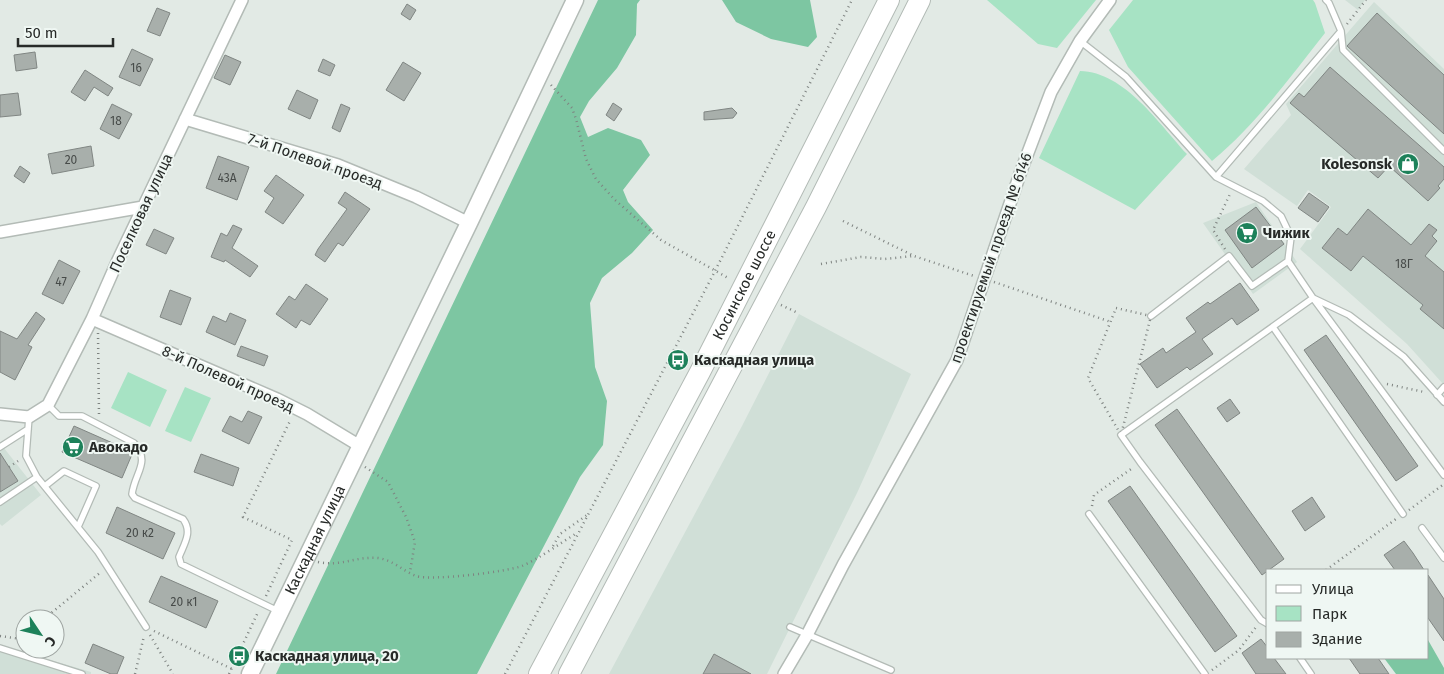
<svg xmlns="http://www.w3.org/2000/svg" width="1444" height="674" viewBox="0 0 1444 674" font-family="'Fira Sans',sans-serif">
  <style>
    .built { fill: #d0dfd7 }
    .green { fill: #a7e3c4 }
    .forest { fill: #7dc6a2 }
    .building { fill: #a8afab; stroke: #808683 }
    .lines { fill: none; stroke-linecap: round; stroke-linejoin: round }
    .lane-casing { stroke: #b3bbb6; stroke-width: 8 }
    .street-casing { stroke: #b3bbb6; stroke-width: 14 }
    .secondary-casing { stroke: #b3bbb6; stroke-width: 19 }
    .highway-casing { stroke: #b3bbb6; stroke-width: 22 }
    .path { stroke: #7e8380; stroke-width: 2.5; stroke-dasharray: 1 4; stroke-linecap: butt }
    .lane { stroke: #fff; stroke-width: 5.5 }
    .street { stroke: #fff; stroke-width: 11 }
    .secondary { stroke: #fff; stroke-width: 16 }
    .highway { stroke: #fff; stroke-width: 20 }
    .labels { text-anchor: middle; stroke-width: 4; stroke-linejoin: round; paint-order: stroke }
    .number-label { font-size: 12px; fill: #474b49 }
    .street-label { font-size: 15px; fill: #272a28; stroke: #eff7f3 }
    .poi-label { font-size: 15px; font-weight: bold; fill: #272a28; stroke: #eff7f3; text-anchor: start }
  </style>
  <rect width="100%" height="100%" fill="#e2eae5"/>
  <!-- built -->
  <path class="built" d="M1345,0h20l-7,10z
    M1374,2l70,67v316l-37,-41 -107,-95 31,-42 -23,-17 -11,16 -53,-37 47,-54 -5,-11z
    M1256,202l41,60 -44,32 -50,-71z
    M799,314l112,60 -54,119 -90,181h-158l133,-248z
    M0,443l41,52 -39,31 -2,-2z
    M0,645l91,27v2h-91z"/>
  <!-- green -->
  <path class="green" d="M987,0h109l-39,48 -19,-4z
    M1133,0h180l2,3 10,30c-35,44 -69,92 -113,128l-84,-94 -19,-37z
    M1080,71c45,1 79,53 107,83l-52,56 -96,-52z
    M128,372l39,18 -17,37 -39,-19z
    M185,387l26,11 -20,44 -26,-11z"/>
  <!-- forest -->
  <path class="forest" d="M598,0h42l-3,4 -1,31 -19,33 -28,33 -9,16 8,20 20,-9 33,12 9,15 -27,35 5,12 25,28 -21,23 -30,25 -12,25 5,64 12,34 -4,44 -23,32 -103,197h-201z
    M722,0h88l7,37 -9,10 -37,-8 -35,-17z
    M1428,640l16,28v6h-48l-12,-16h44z"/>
  <!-- building -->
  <path class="building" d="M407,4l9,6 -6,10 -9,-6z
    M157,8l13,5 -10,23 -13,-5z
    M1377,13l67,62v59l-97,-88z
    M132,49l21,10 -13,27 -21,-9z
    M35,52l2,16 -21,3 -2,-16z
    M225,55l16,7 -11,23 -16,-7z
    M323,59l12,6 -5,11 -12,-5z
    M403,62l18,11 -17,28 -18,-11z
    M1330,67l114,100v12l-6,7 2,2 -12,13 -39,-35 -11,12 -88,-75 9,-10 5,4z
    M85,70l28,18 -5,8 -14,-9 -9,14 -14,-9z
    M297,90l21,10 -8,19 -22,-10z
    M18,93l3,22 -21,2v-22z
    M613,103l9,6 -8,12 -8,-6z
    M112,104l20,10 -13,25 -19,-10z
    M341,104l9,4 -10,24 -8,-4z
    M732,108l5,5 -4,5 -29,2v-8z
    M91,146l3,20 -42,8 -4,-20z
    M218,156l31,11 -12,33 -31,-12z
    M20,166l10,7 -6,10 -10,-7z
    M276,175l28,20 -21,29 -18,-12 9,-14 -10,-7z
    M345,192l25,17 -27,37 -5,-3 -13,19 -10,-7 3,-6 29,-40 -9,-6z
    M1309,193l20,14 -11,15 -20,-14z
    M1256,207l28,37 -32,24 -27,-38z
    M1368,209l43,36 18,-21 8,6 -5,6 5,5 -12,15 19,16v57l-24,-20 3,-4 -60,-49 -12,15 -29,-23 16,-20 9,7z
    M233,225l9,4 -10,19 26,18 -8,11 -25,-17 -1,2 -13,-5 10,-24 6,3z
    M154,229l20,9 -8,16 -20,-9z
    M59,260l21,11 -17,33 -21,-10z
    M1240,283l19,27 -22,15 -5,-7 -30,21 11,15 -23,16 -3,-3 -30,21 -17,-24 23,-16 3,5 30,-21 -10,-14 22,-16 2,2z
    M306,284l22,15 -18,26 -9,-5 -5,8 -20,-14 13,-18 6,4z
    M170,290l21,8 -10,27 -21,-8z
    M36,312l9,7 -17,26 4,2 -17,33 -15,-8v-41l17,8z
    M230,313l16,7 -11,25 -29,-13 7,-16 13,6z
    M1326,335l92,131 -22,15 -92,-131z
    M241,346l27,10 -4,10 -27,-10z
    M1230,399l10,14 -13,9 -10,-14z
    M1177,409l107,150 -22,16 -107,-150z
    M248,411l14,6 -13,27 -27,-13 8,-15 12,6z
    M74,426l59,26 -11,26 -60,-26z
    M0,453l18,28 -18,11z
    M201,454l38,14 -6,18 -39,-14z
    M1130,486l107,150 -22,16 -107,-151z
    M1312,497l13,20 -20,14 -13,-20z
    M117,507l58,26 -12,26 -57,-26z
    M1404,541l9,12 11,17h-29l-11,-15z
    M1428,575l16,24v42l-16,-23z
    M161,576l57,25 -12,27 -57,-26z
    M1261,639l7,9v10h6l12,16h-30l-14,-21z
    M93,644l31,13 -7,17h-6l-26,-11z
    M714,654l37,20h-48z
    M1349,658h29l11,16h-29z"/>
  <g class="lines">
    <!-- lane casing -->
    <g class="lane-casing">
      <path id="lane" d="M1341,31l2,19 101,101
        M1080,41l46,36 90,100 47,24 18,15 10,21 -3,24 25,37 36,17 55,42 40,45
        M1216,177l125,-146 -12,-28 -3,-3
        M1151,316l78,-60 23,30 36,-25
        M1273,327l130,187
        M1437,395l7,-8
        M48,405l11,11h23l52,27c17,19 1,29 -2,51l3,4 48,21c10,13 1,25 -4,38l2,7 97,47
        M29,417l-3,39 11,21 61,75 48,75
        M0,447l28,-18
        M45,486l19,-15 32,15 -18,41
        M0,502l37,-25
        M1089,514l116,160
        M1422,528l22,30
        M1268,624l-7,-4 -121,-158 -19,-27 192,-137 131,177
        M790,627l101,43
        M0,648l82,26
        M1300,658l11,16"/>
    </g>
    <!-- street casing -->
    <g class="street-casing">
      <path id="street" d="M185,119l153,46 78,32 53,26
        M0,232l143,-25
        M92,319l185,80 30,15 53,32
        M0,414l29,3 19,-12 44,-86 26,-59 124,-260
        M784,674l23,-39 36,-70 114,-205 64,-189 30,-79 29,-51 30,-41"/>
    </g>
    <!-- secondary casing -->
    <g class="secondary-casing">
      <g id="secondary">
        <path id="s1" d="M250,674l219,-451 106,-223"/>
      </g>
    </g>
    <!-- highway casing -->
    <g class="highway-casing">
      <g id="highway">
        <path id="s2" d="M539,674l161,-302 189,-372"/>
        <path d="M569,674l247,-467 104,-207"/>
      </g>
    </g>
    <!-- path -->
    <path class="path" d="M1347,24l19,-24
      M551,85l21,23 4,11 10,40 10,20 19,21 46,40 69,39
      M843,221l71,35 60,20
      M1225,249l-12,-19 17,-36
      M821,264l40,-7 24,2 28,-3
      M994,282l117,40
      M781,305l15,7
      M1116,308l35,8 -30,119 -33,-57z
      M98,333l1,82
      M1387,384l37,8
      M9,467l9,-6
      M365,467l23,15 18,35 9,25 -5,30
      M1092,506l2,-11 40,-28
      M1409,510l35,-26
      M553,546l7,-12 27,-19
      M318,562c23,5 38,-6 60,-4 15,2 25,13 38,18 16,5 89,-4 106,-10 15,-6 40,-24 55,-33
      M1326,570l70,-51
      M266,596l26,-56 -49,-23 48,-98
      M44,619l57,-47
      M154,631l78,38
      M150,635l23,39
      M0,636l21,3 4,-4
      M1212,670l27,-20 17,-23
      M135,674l9,-38
      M229,674l29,-62
      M505,674l210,-403 137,-271"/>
    <!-- lane -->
    <use href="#lane" class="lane"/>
    <!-- street -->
    <use href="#street" class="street"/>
    <!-- secondary -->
    <use href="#secondary" class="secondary"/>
    <!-- highway -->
    <use href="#highway" class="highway"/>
  </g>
  <!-- icons -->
  <defs>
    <g id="shop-disc" transform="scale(1.125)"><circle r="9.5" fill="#1d815a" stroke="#eff7f3"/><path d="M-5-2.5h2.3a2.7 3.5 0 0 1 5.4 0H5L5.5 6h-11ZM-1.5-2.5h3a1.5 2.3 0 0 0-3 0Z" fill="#fff"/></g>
    <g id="supermarket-disc" transform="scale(1.125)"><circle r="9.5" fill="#1d815a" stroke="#eff7f3"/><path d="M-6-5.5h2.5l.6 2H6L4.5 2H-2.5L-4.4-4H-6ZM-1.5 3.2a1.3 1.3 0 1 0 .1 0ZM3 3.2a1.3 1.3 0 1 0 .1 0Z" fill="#fff"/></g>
    <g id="bus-disc" transform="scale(1.125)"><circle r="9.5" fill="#1d815a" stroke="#eff7f3"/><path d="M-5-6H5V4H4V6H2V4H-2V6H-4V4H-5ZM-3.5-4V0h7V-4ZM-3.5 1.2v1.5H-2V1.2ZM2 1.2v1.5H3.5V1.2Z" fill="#fff"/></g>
  </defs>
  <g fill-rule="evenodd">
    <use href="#shop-disc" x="1408" y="164"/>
    <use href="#supermarket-disc" x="1247" y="233"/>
    <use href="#bus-disc" x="678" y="360"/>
    <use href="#supermarket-disc" x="73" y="447"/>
    <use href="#bus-disc" x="239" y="656"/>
  </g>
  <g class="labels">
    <!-- number labels -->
    <g class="number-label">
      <text x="136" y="72">16</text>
      <text x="116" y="125">18</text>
      <text x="71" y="164">20</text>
      <text x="227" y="182">43А</text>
      <text x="1404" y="268">18Г</text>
      <text x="61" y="286">47</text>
      <text x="140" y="537">20 к2</text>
      <text x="184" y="606">20 к1</text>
    </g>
    <!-- street labels -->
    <g class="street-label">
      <text transform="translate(315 161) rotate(19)" y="5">7-й Полевой проезд</text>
      <text transform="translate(141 213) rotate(-65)" y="5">Поселковая улица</text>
      <text transform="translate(991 258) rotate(-71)" y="5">проектируемый проезд № 6146</text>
      <text dy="5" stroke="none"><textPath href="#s2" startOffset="440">Косинское шоссе</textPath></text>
      <text transform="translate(228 379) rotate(24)" y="5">8-й Полевой проезд</text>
      <text dy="5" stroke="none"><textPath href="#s1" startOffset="149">Каскадная улица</textPath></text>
    </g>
    <!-- poi labels -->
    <g class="poi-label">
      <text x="1392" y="169" text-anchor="end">Kolesonsk</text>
      <text x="1263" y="238">Чижик</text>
      <text x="694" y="365">Каскадная улица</text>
      <text x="89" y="452">Авокадо</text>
      <text x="255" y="661">Каскадная улица, 20</text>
    </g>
  </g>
  <!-- legend -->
  <rect x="1266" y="569" width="162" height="90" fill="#eff7f3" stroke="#9fa5a2"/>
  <rect x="1276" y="585" width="25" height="8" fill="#ffffff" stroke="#9fa5a2"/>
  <text x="1312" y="594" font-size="15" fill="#272a28">Улица</text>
  <rect x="1276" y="606" width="25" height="15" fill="#a7e3c4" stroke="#9fa5a2"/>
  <text x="1312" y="619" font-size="15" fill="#272a28">Парк</text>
  <rect x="1276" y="632" width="25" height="15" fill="#a8afab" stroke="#9fa5a2"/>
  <text x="1312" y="644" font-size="15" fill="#272a28">Здание</text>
  <!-- north arrow -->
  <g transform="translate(40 634) rotate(125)"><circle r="24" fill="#eff7f3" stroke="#9fa5a2"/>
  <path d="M0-4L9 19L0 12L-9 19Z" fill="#1d815a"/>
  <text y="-8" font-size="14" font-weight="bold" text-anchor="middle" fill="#272a28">С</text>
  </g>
  <!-- scale -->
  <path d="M18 38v8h95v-8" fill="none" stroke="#272a28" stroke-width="2.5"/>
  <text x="25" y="38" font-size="15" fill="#272a28" stroke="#eff7f3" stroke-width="4" paint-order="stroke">50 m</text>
</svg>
